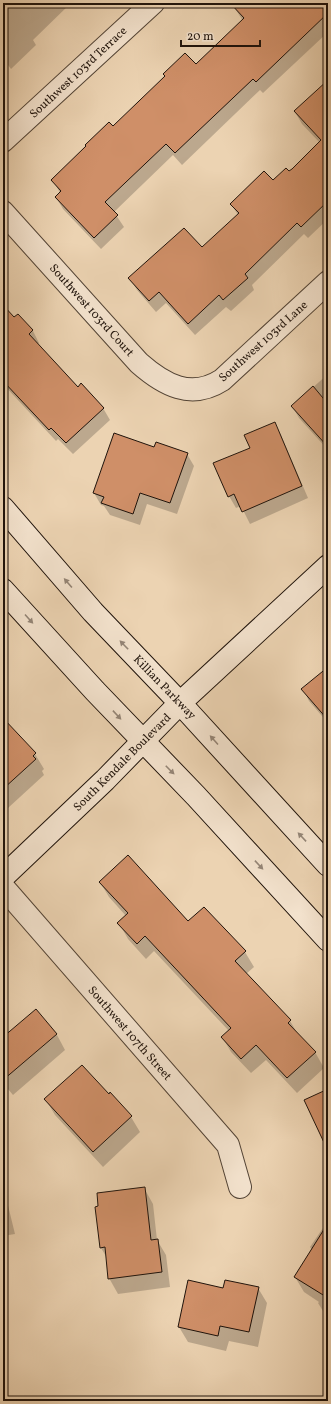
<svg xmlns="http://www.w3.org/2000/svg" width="331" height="1404" viewBox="0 0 331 1404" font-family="Vollkorn,serif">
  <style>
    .shadow { fill: #0003 }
    .building { fill: #cf8f68; stroke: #1f130b }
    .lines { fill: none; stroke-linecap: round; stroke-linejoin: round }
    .street-casing { stroke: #524335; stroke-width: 24 }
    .secondary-casing { stroke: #1f130b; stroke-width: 24 }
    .street { stroke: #f3e2cd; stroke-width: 22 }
    .secondary { stroke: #f3e2cd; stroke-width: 22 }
    .oneway { fill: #948576 }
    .labels { text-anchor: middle; stroke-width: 3; stroke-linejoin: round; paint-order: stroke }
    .street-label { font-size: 12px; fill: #1f130b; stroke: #f3e2cd }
  </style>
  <rect width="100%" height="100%" fill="#ecd3b2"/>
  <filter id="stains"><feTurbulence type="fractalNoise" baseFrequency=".005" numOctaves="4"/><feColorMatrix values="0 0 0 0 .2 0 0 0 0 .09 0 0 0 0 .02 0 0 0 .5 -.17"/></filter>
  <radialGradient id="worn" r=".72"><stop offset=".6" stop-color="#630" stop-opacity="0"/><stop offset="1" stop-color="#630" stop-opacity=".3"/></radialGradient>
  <!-- shadow -->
  <path class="shadow" d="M3,3h68l-38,37 3,5 -25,24 -3,-4 -5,5z
    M238,3h90v31l-1,-1 -64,60 -3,-3 -78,75 -9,-10 -59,57 10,15 -23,22 -38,-40 -7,-12 4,-4 -7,-13 60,-52 83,-62 47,-45 -9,-14z
    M328,88v117l-2,2 2,4v8l-20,19 -4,-4 -52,51 2,5 -23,21 -5,-4 -31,28 -29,-32 -10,9 -19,-22 -7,-11 72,-31 36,-33 -7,-11 58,-32 31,-29 -18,-19 -7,-12z
    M3,307l11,11 4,-3 15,16 6,12 -2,2 41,43 25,20 7,12 -37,34 -15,-15 -2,2 -53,-57z
    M328,374v76l-29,-32 -7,-12z
    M274,423l7,12 27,63 -58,26 -9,-18 -5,2 -7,-12 22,-48z
    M187,454l7,12 -17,48 -30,-10 -7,21 -30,-10 -6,-9 -3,-1 -7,-12z
    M328,672v51l-19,-22 -6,-12z
    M3,720l32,34 9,15 -2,2 2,4 -36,33 -5,-6z
    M100,882l88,41 57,29 9,15 -8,7 44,47 8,13 17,18 9,16 -27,25 -31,-33 -15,13 -20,-21 -9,-15 7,-6 -75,-80 -8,8 -18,-20 -9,-16 7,-7 -17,-19z
    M36,1011l21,24 8,15 -52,45 -10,-12v-58l7,8z
    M110,1094l21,23 9,15 -37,35 -48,-52 -9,-15 63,-5z
    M328,1149v12l-4,-10z
    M3,1185l12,49 -12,2z
    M144,1188l9,16 4,36 9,15 4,32 -52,7 -9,-16 -2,-20 -6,-10z
    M325,1225l3,1v93l-10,-16 1,-1 -15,-10 -9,-15 17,-27 -2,-3z
    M258,1288l9,15 -9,44 -29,-6 -3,10 -38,-9 -9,-15 45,-38z"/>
  <!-- building -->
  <path class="building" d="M230,3h98v10l-72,69 -3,-3 -78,74 -9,-9 -61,58 13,13 -24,23 -39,-41 6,-6 -10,-11 35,-34 -1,-1 24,-23 4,4 52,-50 -2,-2 22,-21 11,11 48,-46z
    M328,80v121l-27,26 -4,-4 -52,51 3,4 -25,22 -4,-5 -31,29 -29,-32 -10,9 -21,-23 56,-50 18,19 37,-34 -9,-9 34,-33 9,9 13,-12 3,3 3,-2 29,-29 -27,-29z
    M3,305l11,12 4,-3 15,16 -4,4 49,53 3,-4 23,25 -38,35 -15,-15 -2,2 -46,-49z
    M313,386l15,18v43l-37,-41z
    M275,422l27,64 -60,26 -8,-18 -6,3 -15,-34 37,-15 -6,-13z
    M114,433l40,14 2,-5 32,11 -18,50 -30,-10 -7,21 -32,-11 3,-6 -11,-4z
    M328,667v53l-27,-31z
    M3,718l33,35 -3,3 3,3 -33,30z
    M128,855l60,66 16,-14 42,44 -11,10 56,59 -3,3 28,29 -29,26 -31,-33 -15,14 -20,-22 10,-9 -86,-92 -8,8 -20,-21 11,-10 -29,-31z
    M36,1009l21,25 -54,46v-43z
    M82,1065l27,29 1,-2 22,24 -39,36 -49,-53z
    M328,1089v62l-24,-51z
    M145,1187l6,53 7,-1 4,33 -54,7 -3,-32 -5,1 -5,-41 3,-1 -1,-13z
    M328,1223v75l-34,-21z
    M188,1280l35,8 2,-8 34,7 -10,45 -29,-6 -2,10 -40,-9z"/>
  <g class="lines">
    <!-- street casing -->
    <g class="street-casing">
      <path id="street" d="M3,141l150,-138
        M3,212l136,151c25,22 52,37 83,17l106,-98
        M3,887l225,258 12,42"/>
    </g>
    <!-- secondary casing -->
    <g class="secondary-casing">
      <path id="secondary" d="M3,508l90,104 87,91 148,162
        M3,590l92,101 101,105 132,144
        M3,877l102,-97 75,-77 148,-137"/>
    </g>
    <!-- street -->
    <use href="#street" class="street"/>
    <!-- secondary -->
    <use href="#secondary" class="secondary"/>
  </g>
  <!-- one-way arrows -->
  <defs><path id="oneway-solid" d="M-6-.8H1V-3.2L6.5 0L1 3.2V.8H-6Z"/></defs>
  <g class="oneway">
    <use href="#oneway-solid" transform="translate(68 583) rotate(-131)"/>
    <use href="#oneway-solid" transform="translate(29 619) rotate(48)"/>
    <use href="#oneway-solid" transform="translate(124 645) rotate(-134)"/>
    <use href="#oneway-solid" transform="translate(117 715) rotate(47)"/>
    <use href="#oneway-solid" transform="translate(214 740) rotate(-132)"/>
    <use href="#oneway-solid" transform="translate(170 770) rotate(45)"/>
    <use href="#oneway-solid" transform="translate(302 837) rotate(-133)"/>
    <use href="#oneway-solid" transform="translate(259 865) rotate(47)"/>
  </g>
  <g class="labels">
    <!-- street labels -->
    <g class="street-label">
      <text transform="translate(78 72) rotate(-43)" y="4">Southwest 103rd Terrace</text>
      <text transform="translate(92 310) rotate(48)" y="4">Southwest 103rd Court</text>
      <text transform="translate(263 341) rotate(-42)" y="4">Southwest 103rd Lane</text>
      <text transform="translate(165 687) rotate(46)" y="4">Killian Parkway</text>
      <text transform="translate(122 762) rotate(-45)" y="4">South Kendale Boulevard</text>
      <text transform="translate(130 1033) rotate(49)" y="4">Southwest 107th Street</text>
    </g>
  </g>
  <!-- margin -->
  <rect width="331" height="1404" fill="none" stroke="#ecd3b2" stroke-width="16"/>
  <rect x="4" y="4" width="323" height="1396" fill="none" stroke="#1f130b" stroke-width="2"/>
  <rect x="8" y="8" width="315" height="1388" fill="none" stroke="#1f130b"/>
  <!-- scale -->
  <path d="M181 40v6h79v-6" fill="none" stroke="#1f130b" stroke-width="2"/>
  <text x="187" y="40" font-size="12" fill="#1f130b" stroke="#f3e2cd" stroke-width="3" paint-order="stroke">20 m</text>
  <rect width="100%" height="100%" filter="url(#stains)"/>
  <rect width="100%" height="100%" fill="url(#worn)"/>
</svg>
